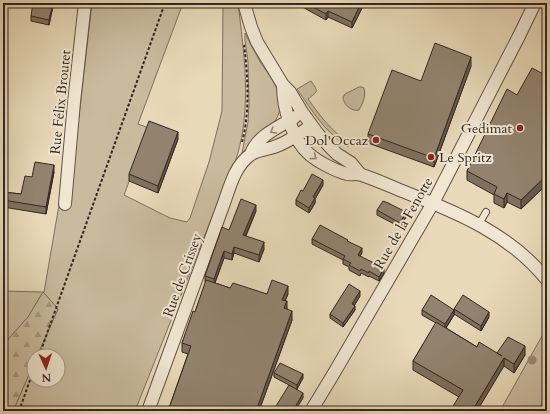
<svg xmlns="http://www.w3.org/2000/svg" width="550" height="414" viewBox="0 0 550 414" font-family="Cardo,serif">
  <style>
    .green { fill: #c9bb9e; stroke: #7e705f }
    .forest { fill: url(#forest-firs); stroke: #7e705f }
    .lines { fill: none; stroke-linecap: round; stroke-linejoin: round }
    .service-casing { stroke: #615346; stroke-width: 8 }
    .minor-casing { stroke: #615346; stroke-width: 14 }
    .path { stroke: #342620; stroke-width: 2; stroke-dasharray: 3 2; stroke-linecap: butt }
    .service { stroke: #f0e6d1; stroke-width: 6 }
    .minor { stroke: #f0e6d1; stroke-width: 12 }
    .tree { fill: #998b76 }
    .wall { fill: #7e715f; stroke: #342620 }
    .shaded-wall { fill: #665c4e; stroke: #342620 }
    .building { fill: #92836f; stroke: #342620 }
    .oneway { stroke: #928678 }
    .poi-dot { fill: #8f2418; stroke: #f0e6d1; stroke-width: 1.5 }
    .labels { text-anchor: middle; stroke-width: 4; stroke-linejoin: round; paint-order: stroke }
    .street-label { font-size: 14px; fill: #342620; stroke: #f0e6d1 }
    .poi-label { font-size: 14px; fill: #342620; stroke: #f0e6d1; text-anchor: end }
  </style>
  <defs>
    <pattern id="forest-firs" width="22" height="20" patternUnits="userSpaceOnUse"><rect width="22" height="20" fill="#c9bb9e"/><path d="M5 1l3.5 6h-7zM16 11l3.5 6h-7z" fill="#a49880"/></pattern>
  </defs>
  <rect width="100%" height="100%" fill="#e8d9b8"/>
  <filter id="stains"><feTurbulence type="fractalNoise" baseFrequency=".005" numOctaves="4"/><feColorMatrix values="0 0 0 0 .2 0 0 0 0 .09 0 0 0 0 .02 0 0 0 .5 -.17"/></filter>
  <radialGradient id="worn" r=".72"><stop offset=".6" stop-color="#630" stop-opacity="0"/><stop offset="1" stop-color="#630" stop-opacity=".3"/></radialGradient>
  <!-- green -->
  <path class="green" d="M92,3h91l-45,121 11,4 -25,67 46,23 17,4 3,-4 19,-56 13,-51 1,-104 -20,-4h35c6,50 14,104 -1,153 -3,10 -9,21 -13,31l-89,224h-122l21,-48v17h24v-24h-21l21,-47 -15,-17 -15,25 -25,28v-54l41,1 20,-116 11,-25z
    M245,33c5,10 10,20 16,30 13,20 30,39 11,62l-30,28 6,-31 1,-19 -1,-41 -3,-22z
    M311,81c8,11 7,10 -3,18 13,18 23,32 42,44l-2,4c-24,-16 -35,-35 -51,-58z
    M359,87h3l2,1c2,8 -1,15 -5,22 -8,2 -16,-6 -16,-13l2,-3z
    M547,327v61l-8,23h-39z"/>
  <!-- forest -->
  <path class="forest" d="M43,292l15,17 -21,47h-3v7l-21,48h-10v-66l25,-28z"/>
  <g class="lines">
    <!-- service casing -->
    <g class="service-casing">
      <path id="service" d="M479,224l7,-12
        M544,411l3,-8"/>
    </g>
    <!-- minor casing -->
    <g class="minor-casing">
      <path id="minor" d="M244,3l7,24 6,15 26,43 7,7 12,20 16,22 12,13 7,7 14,9 9,11
        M283,85c0,23 9,54 26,69 9,8 27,17 38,20 5,1 10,-1 15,1 15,5 30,12 45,18 52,20 104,42 140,87
        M251,154c6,-18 28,-27 44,-37
        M65,204l9,-102 11,-99
        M148,411l76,-208c6,-17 11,-37 26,-48 7,-5 16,-5 24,-8 13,-4 25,-13 37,-21
        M311,411l23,-38 99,-170 86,-167 16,-33"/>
    </g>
    <!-- path -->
    <path class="path" d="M242,142c8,-29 6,-67 2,-97
      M39,356l126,-353
      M19,411l15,-42"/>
    <!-- service -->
    <use href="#service" class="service"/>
    <!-- minor -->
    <use href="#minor" class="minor"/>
  </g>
  <!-- trees -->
  <circle class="tree" cx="532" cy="360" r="4.5"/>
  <!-- wall -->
  <path class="wall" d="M53,3v3l-4,19 -18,-4v-5z
    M295,3h41l7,4 21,-4v1l-12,24 -24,-11 -2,3z
    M471,66l-37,101 -66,-24v-9l53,-53z
    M547,76v108l-26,25 -14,-7 -3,6 -10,-5v-8l-27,-15v-9l50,-76z
    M178,139l-20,54 -29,-12v-7z
    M54,172l-8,42 -43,-7v-15l18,2 11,-17z
    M323,185l-8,14v4l-6,10 -13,-8v-5l7,-9z
    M388,203l18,14 -6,10 -23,-12v-5z
    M256,211l-10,25 18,13 -5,13 -25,-9 -2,7 -8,-2 -9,25 15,5 37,6h21l-3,7 2,8 5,11 -33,91h-91l20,-57 -6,-2v-9l13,-31 11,-30h-1v-6l24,-46z
    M312,239l36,2 14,12 -2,3 24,17 -5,8 -10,-5v1l-8,-4 -1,3 -11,-6v-3l-6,-3v-4l-31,-16z
    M360,296l-6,10 1,4 -12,17 -13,-9v-4z
    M454,309l35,8 -8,14 -27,-17z
    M422,310l32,5 -8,13 31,19 20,7 28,1 -11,18 -10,-7 -45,31 -46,-27v-9l23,-38 -14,-8z
    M274,373l29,5 -6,11 6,9 -14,-13 -15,-8z"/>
  <!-- shaded-wall -->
  <path class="shaded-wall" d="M53,3v3l-4,19v-5z
    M361,3h3v1l-12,24v-6z
    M328,11v6l-2,3v-6z
    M471,57v9l-37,101v-9z
    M178,132v7l-20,54v-7z
    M54,165v7l-8,42v-7z
    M547,175v9l-26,25v-9z
    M323,180v5l-8,14v4l-6,10v-5l4,-11z
    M507,193v9l-3,6v-9z
    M256,205v6l-13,30v-6z
    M406,212v5l-6,10v-4z
    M264,242v7l-5,13v-7z
    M234,247v6l-2,7v-6z
    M362,248v5l-4,6v-4z
    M224,251v7l-10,27v-6z
    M384,268v5l-5,8v-4z
    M288,286v8l-6,14v-8z
    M360,291v5l-8,13v-5z
    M287,301v9l-3,-2z
    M355,306v4l-12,17v-4z
    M454,310v5l-9,14v-5z
    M292,311v9l-33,91h-3z
    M489,312v5l-8,14v-5z
    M525,346v9l-11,18v-9z
    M504,358v8l-27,45h-5z
    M303,374v4l-6,11v-4z
    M303,393v5l-8,13h-2z"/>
  <!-- building -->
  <path class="building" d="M33,3h20l-4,17 -18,-4z
    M306,3h30l7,4 2,-4h16l-9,19 -24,-11 -2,3z
    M435,43l36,14 -37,101 -66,-24 24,-64 29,11z
    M532,68l15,8v99l-26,25 -14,-7 -3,6 -10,-5 3,-7 -30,-16 40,-82 10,6z
    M149,121l29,11 -20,54 -29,-12z
    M3,132h1l-1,15z
    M35,162l19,3 -8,42 -43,-7v-8l18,2 4,-18 7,1z
    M312,174l11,6 -10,17 2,1 -6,10 -13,-8 5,-10 2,1z
    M241,199l15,6 -13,30 21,7 -5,13 -25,-8 -2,7 -8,-3 -10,28 -9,-3 17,-49 7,3z
    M383,201l5,2 18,9 -6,11 -23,-13z
    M320,225l28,15 -1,1 15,7 -4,7 26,13 -5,9 -10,-6v2l-8,-4 -1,2 -11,-6 2,-2 -8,-4 2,-3 -33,-17z
    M206,280l24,8 3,-5 34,11 5,-14 16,6 -6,14 5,1 -3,7 8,3 -36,100h-88l23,-65 -9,-3 11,-32 2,1z
    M349,284l11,7 -8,13 3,2 -12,17 -13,-9z
    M431,295l23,15 -9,14 -23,-14z
    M463,295l26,17 -8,14 -27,-17z
    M436,322l41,25 2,-5 23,14 -5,-3 11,-16 17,9 -11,18 -10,-6 -32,53h-22l13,-21 -50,-29z
    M280,363l23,11 -6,11 -23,-12z
    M289,385l14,8 -10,18h-20z"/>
  <!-- one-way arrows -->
  <defs><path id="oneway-chevron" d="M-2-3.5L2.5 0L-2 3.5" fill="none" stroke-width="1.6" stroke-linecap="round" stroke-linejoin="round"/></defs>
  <g class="oneway">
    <use href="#oneway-chevron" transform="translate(273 131) rotate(149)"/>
    <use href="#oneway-chevron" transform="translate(314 157) rotate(36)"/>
  </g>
  <!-- markers -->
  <g class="poi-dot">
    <circle cx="520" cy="128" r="4"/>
    <circle cx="376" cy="140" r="4"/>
    <circle cx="431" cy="157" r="4"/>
  </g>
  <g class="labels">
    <!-- street labels -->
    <g class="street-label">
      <text transform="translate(60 102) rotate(-84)" y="5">Rue Félix Broutet</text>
      <text transform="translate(403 223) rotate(-60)" y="5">Rue de la Fenotte</text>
      <text transform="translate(182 275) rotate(-70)" y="5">Rue de Crissey</text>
    </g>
    <!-- poi labels -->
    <g class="poi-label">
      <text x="512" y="133">Gedimat</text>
      <text x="368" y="145">Dol'Occaz</text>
      <text x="439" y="162" text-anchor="start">Le Spritz</text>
    </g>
  </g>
  <!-- margin -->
  <rect width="550" height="414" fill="none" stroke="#e8d9b8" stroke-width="16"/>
  <rect x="4" y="4" width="542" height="406" fill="none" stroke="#342620" stroke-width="2"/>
  <rect x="8" y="8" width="534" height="398" fill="none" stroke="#342620"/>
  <!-- north arrow -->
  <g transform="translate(46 368) rotate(177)"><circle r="19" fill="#f0e6d1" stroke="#a5998a"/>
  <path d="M0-3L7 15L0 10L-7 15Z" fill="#8f2418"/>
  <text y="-6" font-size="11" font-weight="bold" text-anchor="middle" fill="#342620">N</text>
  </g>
  <rect width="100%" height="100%" filter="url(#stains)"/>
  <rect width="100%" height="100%" fill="url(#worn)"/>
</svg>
